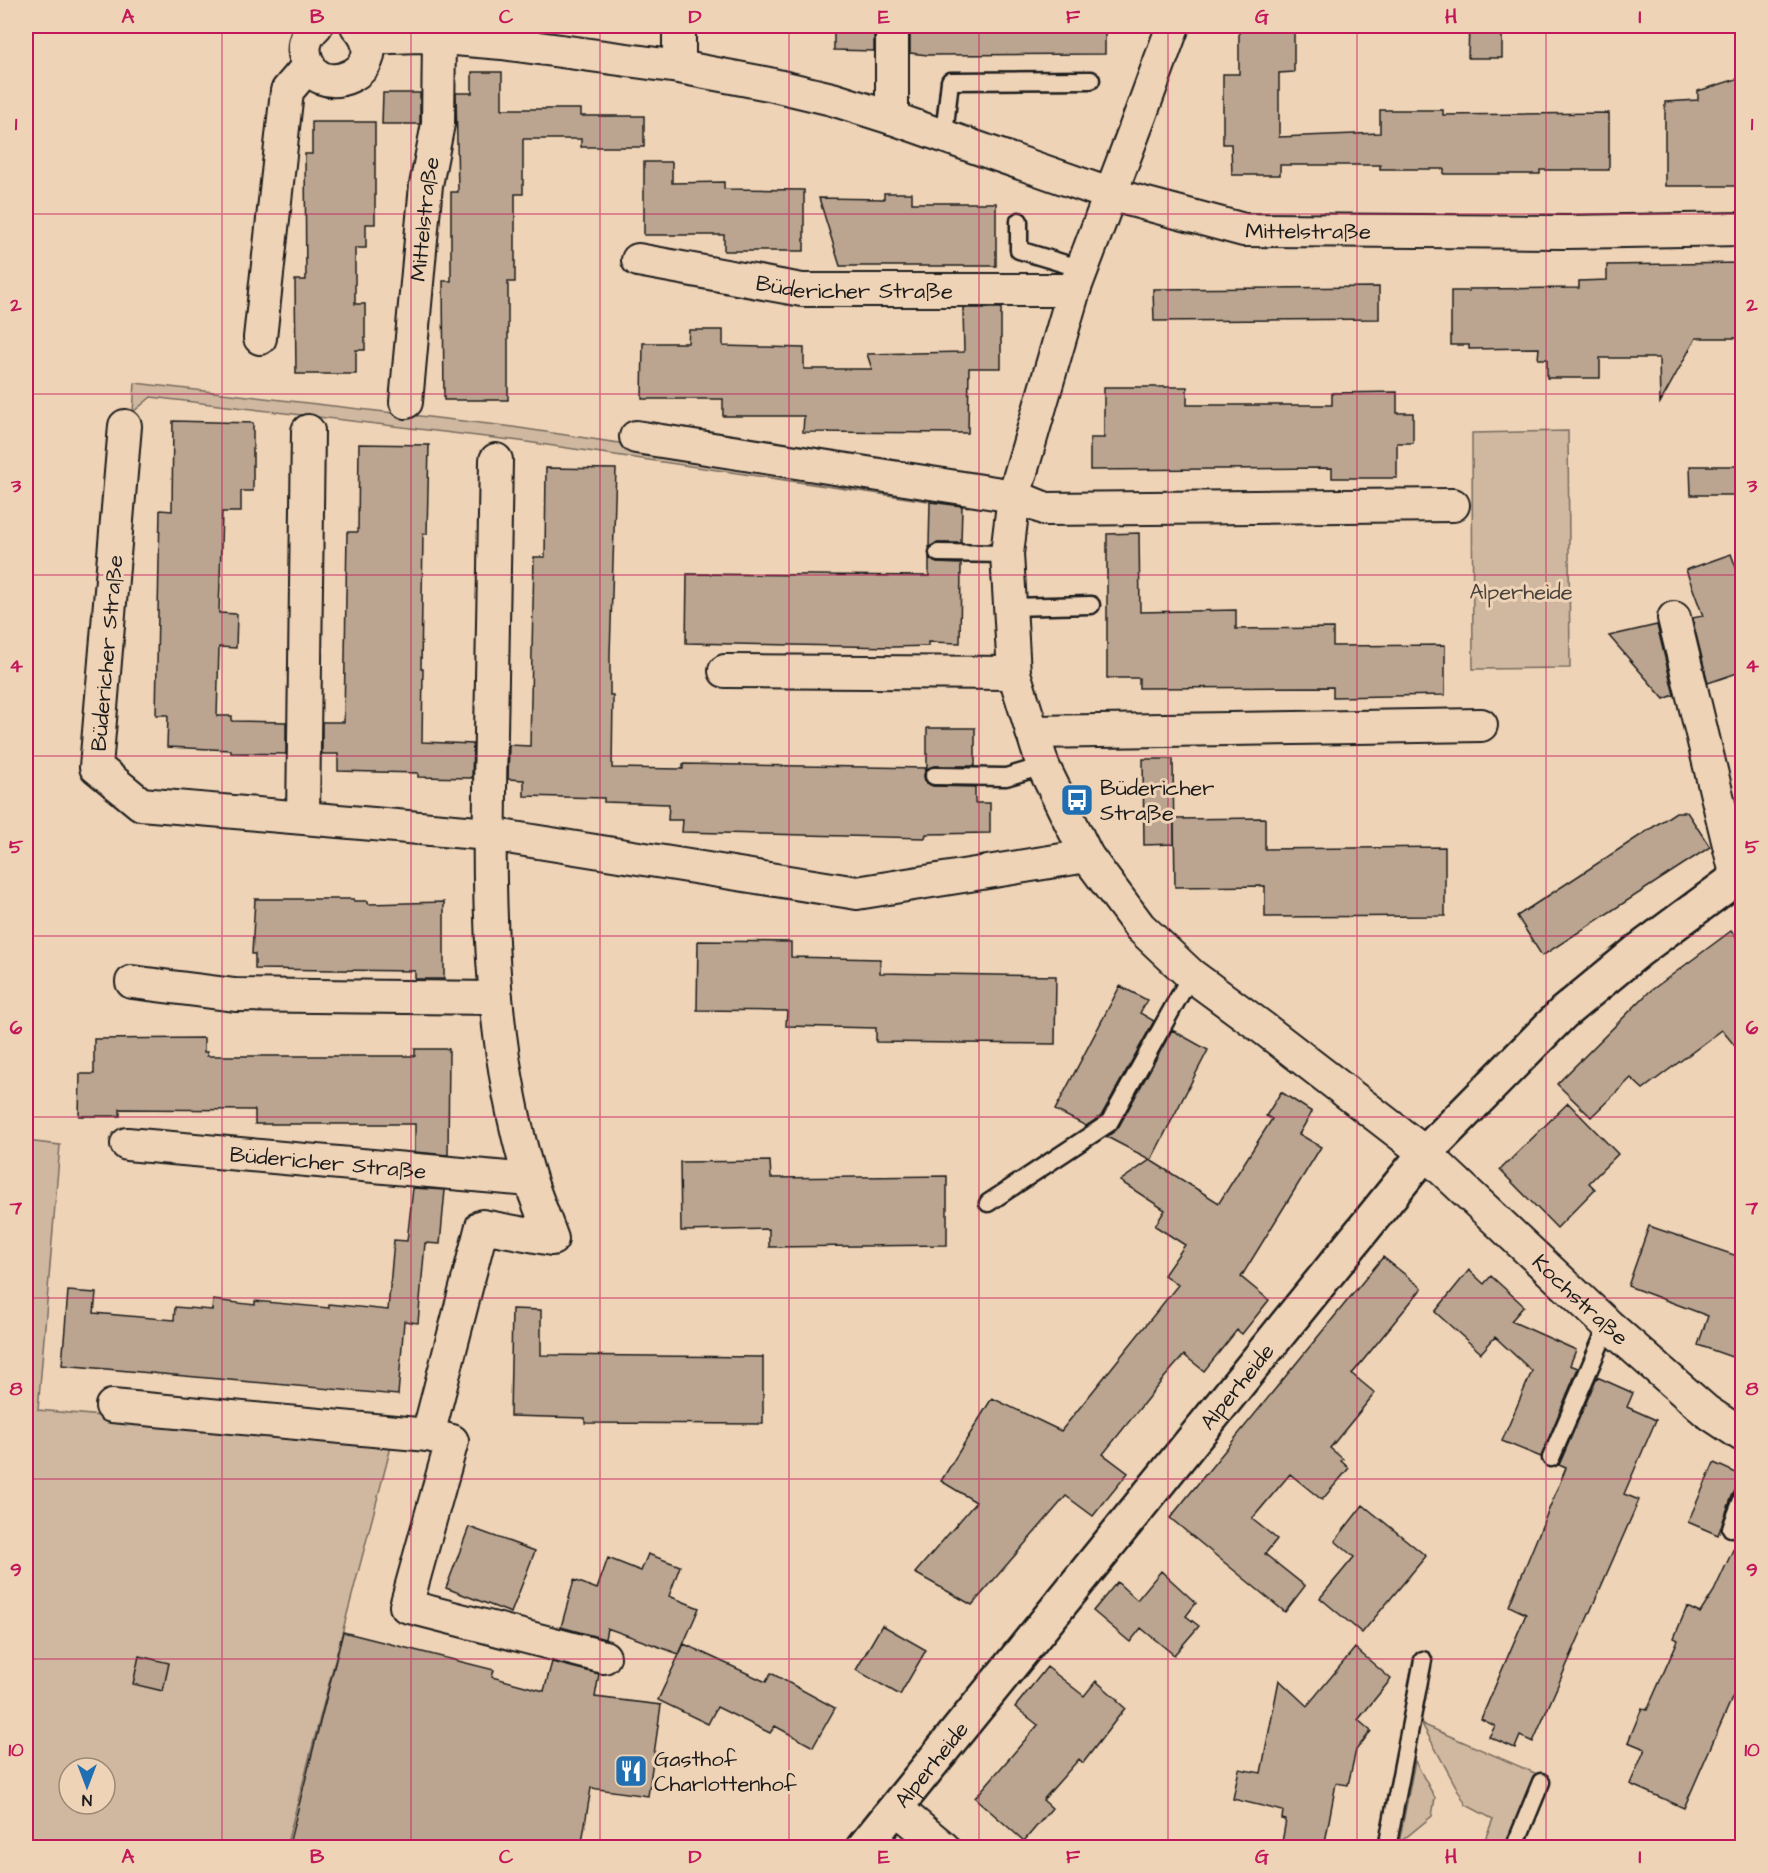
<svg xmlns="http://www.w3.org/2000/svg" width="1768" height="1873" viewBox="0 0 1768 1873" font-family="'Architects Daughter',sans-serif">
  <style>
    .green { fill: #d0b8a0; stroke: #766a5e; stroke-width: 1.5; fill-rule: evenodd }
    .building { fill: #bba590; stroke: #1c1c1c; stroke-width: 1.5 }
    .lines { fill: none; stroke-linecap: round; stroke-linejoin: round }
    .service-casing { stroke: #1c1c1c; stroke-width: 21 }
    .minor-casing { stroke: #1c1c1c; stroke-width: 36 }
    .tertiary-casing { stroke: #1c1c1c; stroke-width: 38 }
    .service { stroke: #efd3b6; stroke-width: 16 }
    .minor { stroke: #efd3b6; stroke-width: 32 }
    .tertiary { stroke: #efd3b6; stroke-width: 33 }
    .grid { fill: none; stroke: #c2185b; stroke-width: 1.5; stroke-opacity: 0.55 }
    .labels { text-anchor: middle; stroke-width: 6; stroke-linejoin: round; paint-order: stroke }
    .street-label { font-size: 22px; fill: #1c1c1c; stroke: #efd3b6 }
    .park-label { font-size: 22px; fill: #49433d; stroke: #efd3b6 }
    .poi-label { font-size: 22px; fill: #1c1c1c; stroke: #efd3b6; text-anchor: start }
    .neatline { fill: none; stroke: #c2185b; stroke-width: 2 }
    .grid-label { font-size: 20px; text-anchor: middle; font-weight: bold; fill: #c2185b }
  </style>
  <rect width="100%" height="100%" fill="#efd3b6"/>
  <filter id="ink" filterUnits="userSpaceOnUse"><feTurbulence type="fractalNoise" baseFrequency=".0167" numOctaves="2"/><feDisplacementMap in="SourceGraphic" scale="12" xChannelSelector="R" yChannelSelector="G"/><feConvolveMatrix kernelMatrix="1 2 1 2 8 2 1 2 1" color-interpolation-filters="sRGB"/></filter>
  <g filter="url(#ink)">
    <!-- green -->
    <path class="green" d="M135,383l371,43 463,70 -1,11 -448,-66 -369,-44 -18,15z
      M1568,431l2,237 -97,1 -1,-236z
      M26,1141l34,4 -22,265 354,33 -106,404 -260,1zM69,1768h36v36h-36z
      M1422,1724l115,50 -32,73h-23l11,-28 -27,-14z
      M1415,1761l20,37 -3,18 -33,27z"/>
    <!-- building -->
    <path class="building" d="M834,26h40v25l-40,-1z
      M910,26h195v28l-177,1 -18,-2z
      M1239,26h55v46l-15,1v64l101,-4v-23h63v5l166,-2v57h-69v4h-96v-5h-64v-4h-100v10h-48l-1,-31h-8v-70h16z
      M1469,26h33v32h-34z
      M472,72h30v37h79v7h63v31h-63v-8h-58v55h-8v88h-7v118h-64l-1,-119h8v-89h7l-2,-99h16z
      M1743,77v109h-78v-84l33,-2v-9z
      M383,93h37v31h-38z
      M312,122h63v102h-9v24h-11v56h10v46h-9v24h-60l-1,-94h11l-1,-126h7z
      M644,162h28v21l52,-1v7l80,1v61h-80v-16h-80z
      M884,193h28v10h84v63h-156l-21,-68 65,1z
      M1743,263v75h-47l-36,65 -1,-45h-59v20h-53v-19h-9l1,-11 -70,1v-4h-18v-54h18v-2l110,-1v-7l28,-1v-15z
      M1379,287v32l-225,2 -1,-32z
      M963,308h38v60h-32l-1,65 -165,-1 1,-16h-81v-17h-81l1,-56h45l1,-13h34v16l81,2v21h68l-5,-15 97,-2z
      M1104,387h83v18h145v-12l65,-1v21h16v30h-16v35h-65v-10l-242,2v-32h14z
      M173,421l80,2v68h-12v21h-19l-3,101 18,1 -1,34 -17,-1 -2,69h15v5l54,1v32l-55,-1v-3l-64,-3 1,-32h-12l4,-205 12,1z
      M359,444l70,1 -2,89h-4l-2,135h2l-1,73 51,2 -1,34 -54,-1v-4l-80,-2v-17h-16v-32h22l3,-190h11z
      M1690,466h53v29h-52z
      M546,468l70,1 -6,185v41h3l-1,73 71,1v-5l244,4v-40h48v38h-41l-9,4 -1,6 1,6 8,4 42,1v16h15v30l-64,1 -1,4 -243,-6 1,-12h-15l1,-16 -65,-2v-4l-80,-2v-16l-16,-1 1,-34 21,1 4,-189h11z
      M930,502l32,4 -1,37h-23l-9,4z
      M1139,533l1,79 96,-2v19l97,-1v18l112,-1v50l-112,2v-10l-194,1v-10h-32v-144z
      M1731,554l12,32v85l-35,12 -16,-65 11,-2 -17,-46z
      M929,558l8,5 24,1 -1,79 -32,-1v4l-35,1 -207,-4 1,-69 242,2z
      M1657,625l17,70 -10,4 -55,-63z
      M1143,759h30l1,85 -30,1z
      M1676,812h11l23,35 -168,109 -25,-40z
      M1265,818v31l180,-2v69l-180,1v-31l-90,1 -1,-68z
      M255,899h99v2h14v3l76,-2v77h-29v-8l-160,-2v-15h-3z
      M1731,931l12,15v110l-21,-26 -79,59 -12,-11 -40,39 -34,-33 92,-92z
      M698,941l93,1v15l89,2v14l176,3 -1,68 -179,-2v-14l-90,-2 1,-15 -90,-1z
      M1120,986l27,14 -7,13 14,8 -53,95 -15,10 -31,-16z
      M1172,1030l36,20 -57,110 -44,-23 11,-9z
      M204,1038v14h3v4h208v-7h34l-1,106 -33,-3v-28h-160v-14l-135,-1v7h-41l1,-42h14v-35z
      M1281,1092l31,20 -13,22 22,13 -80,130 28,23 -27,34 -5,-4 -33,41 -20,-16 -20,23 -61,76 25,19 -35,43 -27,-20 -94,109 -57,-32 61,-71 -35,-21 51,-83 69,33 117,-146 -14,-10 21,-30 -30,-19 10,-16 -45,-29 30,-21 69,43 53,-84 -6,-3z
      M1568,1103l50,51 -29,29 6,6 -38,39 -57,-58z
      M770,1161l1,17 176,-2v69l-178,2v-18l-88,2 -1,-69z
      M413,1188l32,2 -5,54 -15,-1 -7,80 -14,-2 -6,74 -336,-30 6,-74 28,2 -2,20 80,7 1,-13 37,3 1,-10 42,5v-4l74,7v-4l59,6 6,-70 13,1z
      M1649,1226l94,32v103l-45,-16 10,-29 -80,-30z
      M1383,1257l39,31 -70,86 23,19 -45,55 13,11 -2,2 8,7 -27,32 -32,-26 -38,45 25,20 -12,15 40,32 -20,26 -115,-94z
      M1469,1270l15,14 7,-8 33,30 -13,15 65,29 -6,15 8,3 -37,89 -39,-16 30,-70 -37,-34 -14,16 -46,-41z
      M512,1309l29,1v45l222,2v67l-178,-1v-5l-75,-2z
      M1597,1377l36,16 -6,14 29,13 -32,74 15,6 -106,242 -13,-6 -5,12 -26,-11 6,-11 -14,-7 45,-105 -17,-8 57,-138 -7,-3z
      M1714,1463l29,13 -11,20 -14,39 -30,-13z
      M1363,1505l63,51 -64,77 -42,-35 34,-41 -19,-16z
      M469,1527l66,24 -24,62 -65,-25z
      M1743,1528v145l-59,135 -54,-24 15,-35 -17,-7 14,-34 5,2 31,-70 -4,-2 13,-31 13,6 14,-22z
      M648,1554l32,12 -11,30 30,12 -20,46 -72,-26 -2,11 -44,-12 13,-47 23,9 11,-31 33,13z
      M1161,1571l35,32 -10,13 13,10 -25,29 -33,-27 -11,14 -37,-31 24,-29 20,18z
      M882,1625l44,25 -26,45 -44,-25z
      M343,1632l151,38 -2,7 52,14 8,-29 47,12 -4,23 66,8 -13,91 -57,-8 -10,60h-293z
      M684,1644l82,38 5,-9 64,35 -22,39 -38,-21 -5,7 -53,-26 -9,17 -50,-24z
      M1355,1648l36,31 -33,41 13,11 -15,19 -8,35 -12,-2 -12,65h-43l5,-28 -4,-1 1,-8 -50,-12 6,-30 22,4 18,-93 28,26z
      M139,1656l30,7 -6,28 -30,-7z
      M1047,1667l37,29 12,-15 22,19 -1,1 8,7 -42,55 -4,-4 -36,41 9,8 -28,33 -49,-43 63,-73 -23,-18z"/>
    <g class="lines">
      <!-- service casing -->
      <g class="service-casing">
        <path id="service" d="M944,135l6,-54 141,-1
          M1019,221v29l63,19
          M938,553l69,1
          M1009,607l82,-2
          M934,776l72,1 37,-11
          M988,1203l121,-80 82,-148
          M1551,1458l57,-133
          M1731,1528l11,-28
          M1387,1848l36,-188
          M1514,1848l27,-66"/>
      </g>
      <!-- minor casing -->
      <g class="minor-casing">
        <g id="minor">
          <path d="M316,26c-8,7 -13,17 -11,28 8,53 94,16 52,-28"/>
          <path id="s1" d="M1173,26l-33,90 -66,174 -60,206 -7,58 7,119 29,93 44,90 53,71 51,48 72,53 162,125 183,172 98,86 36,24"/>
          <path id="s2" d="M366,38l53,-2 83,7 177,24 90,17 63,15 60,19 217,76 135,36 323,2 175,-3"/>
          <path d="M679,67v-41"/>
          <path d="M892,118v-92"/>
          <path id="s3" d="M638,260l164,30h272"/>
          <path d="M260,338l27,-247 22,-26"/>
          <path id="s4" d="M406,402l20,-217 12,-61 1,-87"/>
          <path d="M125,426l-29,341 45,37 348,30 368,59 230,-37"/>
          <path d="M636,437l378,59 32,13 407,-4"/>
          <path d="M1674,618l63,260"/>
          <path d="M725,671l289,2"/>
          <path d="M1032,732l449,-7"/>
          <path d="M303,817l5,-386"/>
          <path d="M132,982l103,13 261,3"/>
          <path id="s5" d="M127,1144l403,36"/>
          <path d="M112,1406l316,29 54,-209 70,13c-7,-20 -16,-40 -22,-60 -44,-144 -42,-297 -39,-446 2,-91 3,-182 5,-273"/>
          <path d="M428,1435l24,6 -46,165 198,51"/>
          <path d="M896,1808l48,40"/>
        </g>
      </g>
      <!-- tertiary casing -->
      <g class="tertiary-casing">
        <g id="tertiary">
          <path id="s6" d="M863,1848l562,-695 138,-140 75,-62 104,-77"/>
        </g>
      </g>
      <!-- service -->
      <use href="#service" class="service"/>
      <!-- minor -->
      <use href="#minor" class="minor"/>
      <!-- tertiary -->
      <use href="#tertiary" class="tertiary"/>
    </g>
  </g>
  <!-- grid -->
  <path class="grid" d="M222,26v1822M411,26v1822M600,26v1822M789,26v1822M979,26v1822M1168,26v1822M1357,26v1822M1546,26v1822M26,214h1716M26,394h1716M26,575h1716M26,756h1716M26,936h1716M26,1117h1716M26,1298h1716M26,1479h1716M26,1659h1716"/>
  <!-- icons -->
  <defs>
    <g id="bus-square" transform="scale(1.725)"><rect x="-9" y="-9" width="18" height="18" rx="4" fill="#1f6fb2" stroke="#efd3b6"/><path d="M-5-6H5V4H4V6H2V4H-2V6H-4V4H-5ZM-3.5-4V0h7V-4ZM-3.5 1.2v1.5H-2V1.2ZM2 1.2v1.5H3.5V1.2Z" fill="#fff"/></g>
    <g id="restaurant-square" transform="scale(1.725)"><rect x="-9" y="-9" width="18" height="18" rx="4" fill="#1f6fb2" stroke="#efd3b6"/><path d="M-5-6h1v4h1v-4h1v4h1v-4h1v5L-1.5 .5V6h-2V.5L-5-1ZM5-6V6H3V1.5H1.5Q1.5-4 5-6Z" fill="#fff"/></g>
  </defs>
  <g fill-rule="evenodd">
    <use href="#bus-square" x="1077" y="800"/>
    <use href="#restaurant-square" x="631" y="1771"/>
  </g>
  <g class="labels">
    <!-- street labels -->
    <g class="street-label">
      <text dy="8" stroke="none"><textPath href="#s4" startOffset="184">Mittelstraße</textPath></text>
      <text dy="8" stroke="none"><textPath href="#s2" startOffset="968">Mittelstraße</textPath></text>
      <text dy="8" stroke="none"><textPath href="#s3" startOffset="219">Büdericher Straße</textPath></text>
      <text transform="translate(106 653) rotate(-85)" y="8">Büdericher Straße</text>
      <text dy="8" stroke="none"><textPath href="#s5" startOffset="202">Büdericher Straße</textPath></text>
      <text dy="8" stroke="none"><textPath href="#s1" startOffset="1538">Kochstraße</textPath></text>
      <text dy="8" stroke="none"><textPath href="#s6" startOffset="594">Alperheide</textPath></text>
      <text dy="8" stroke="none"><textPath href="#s6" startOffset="108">Alperheide</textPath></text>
    </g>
    <!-- park labels -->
    <g class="park-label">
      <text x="1521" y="599">Alperheide</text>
    </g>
    <!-- poi labels -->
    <g class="poi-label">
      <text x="1100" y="795">Büdericher<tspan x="1100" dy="25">Straße</tspan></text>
      <text x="654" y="1766">Gasthof<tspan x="654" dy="25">Charlottenhof</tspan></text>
    </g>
  </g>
  <!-- margin -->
  <rect width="1768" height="1873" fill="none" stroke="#efd3b6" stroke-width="66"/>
  <!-- north arrow -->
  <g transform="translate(87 1786) rotate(180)"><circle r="28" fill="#efd3b6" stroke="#9b8a78" stroke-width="1.5"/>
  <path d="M0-4.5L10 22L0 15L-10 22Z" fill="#1f6fb2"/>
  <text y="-9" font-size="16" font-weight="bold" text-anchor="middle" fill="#1c1c1c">N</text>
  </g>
  <rect x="33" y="33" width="1702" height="1807" class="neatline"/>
  <g class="grid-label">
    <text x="128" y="23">A</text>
    <text x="317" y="23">B</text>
    <text x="506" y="23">C</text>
    <text x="695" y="23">D</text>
    <text x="884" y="23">E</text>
    <text x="1073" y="23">F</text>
    <text x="1262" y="23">G</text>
    <text x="1451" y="23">H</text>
    <text x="1640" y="23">I</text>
    <text x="16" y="130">1</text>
    <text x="1752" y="130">1</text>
    <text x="16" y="311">2</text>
    <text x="1752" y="311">2</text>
    <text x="16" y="492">3</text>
    <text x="1752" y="492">3</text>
    <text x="16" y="672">4</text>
    <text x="1752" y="672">4</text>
    <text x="16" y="853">5</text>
    <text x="1752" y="853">5</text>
    <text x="16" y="1034">6</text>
    <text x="1752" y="1034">6</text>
    <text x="16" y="1214">7</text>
    <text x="1752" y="1214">7</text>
    <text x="16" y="1395">8</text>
    <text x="1752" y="1395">8</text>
    <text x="16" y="1576">9</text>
    <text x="1752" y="1576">9</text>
    <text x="16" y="1756">10</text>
    <text x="1752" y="1756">10</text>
    <text x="128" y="1863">A</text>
    <text x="317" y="1863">B</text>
    <text x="506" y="1863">C</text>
    <text x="695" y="1863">D</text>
    <text x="884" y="1863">E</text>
    <text x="1073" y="1863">F</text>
    <text x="1262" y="1863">G</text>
    <text x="1451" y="1863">H</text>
    <text x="1640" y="1863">I</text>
  </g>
</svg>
